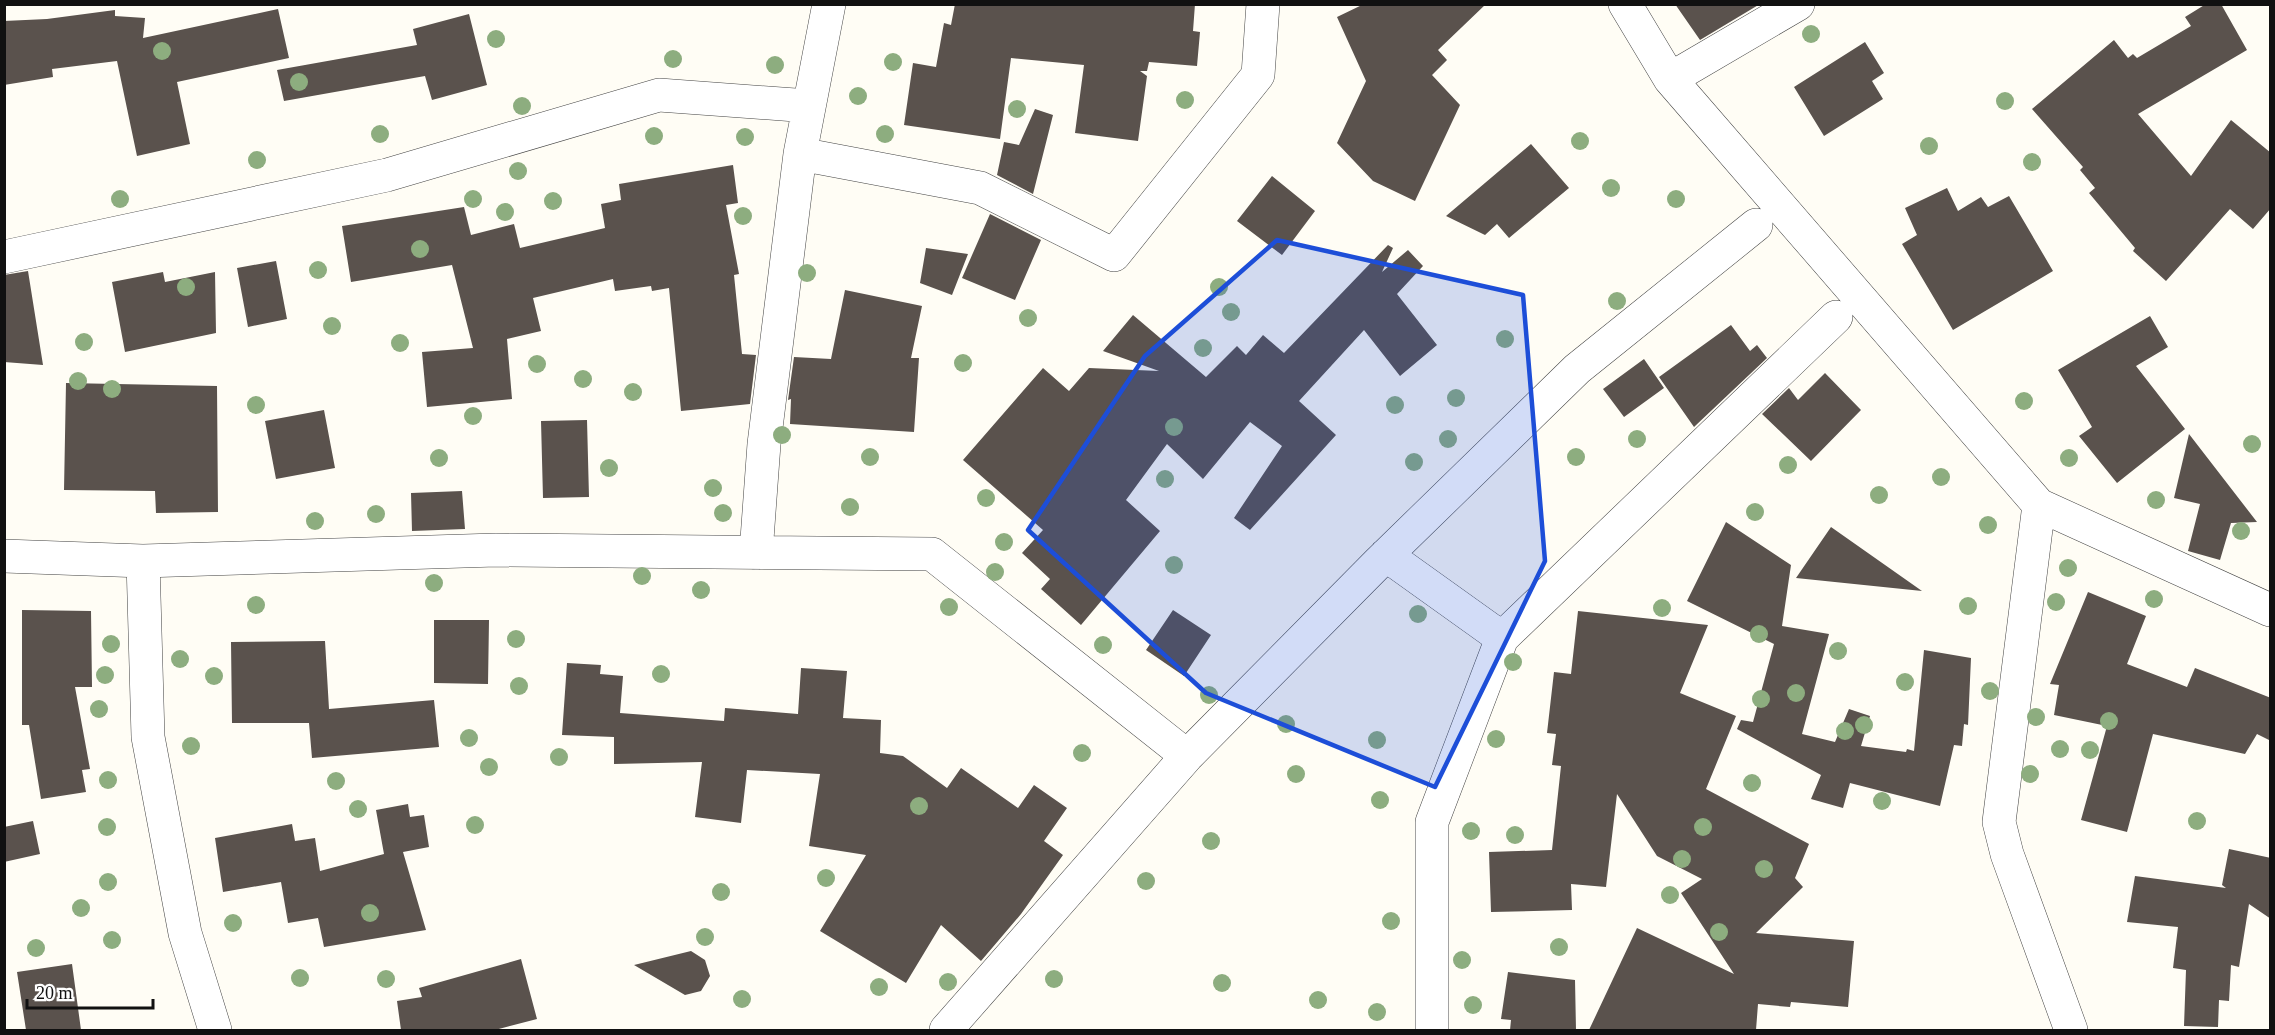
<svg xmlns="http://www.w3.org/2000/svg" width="2275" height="1035" viewBox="0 0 2275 1035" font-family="Georgia,serif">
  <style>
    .building { fill: #5a524d }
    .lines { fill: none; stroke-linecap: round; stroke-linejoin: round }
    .minor-casing { stroke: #444; stroke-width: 34 }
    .minor { stroke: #fff; stroke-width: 33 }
    .tree { fill: #8dad7f }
    .marked { fill: #1d4ed8; fill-opacity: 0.2; stroke: #1d4ed8; stroke-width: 4.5; stroke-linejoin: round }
  </style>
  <rect width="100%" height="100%" fill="#fffdf5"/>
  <!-- building -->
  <path class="building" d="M955,4h240l-2,27 7,1 -3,34 -48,-4 -2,9h-7l7,5 -9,65 -63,-8 9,-68 -73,-7 -11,81 -96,-14 9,-62 23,4 8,-44 7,2z
    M1364,4h122l-48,46 9,10 -15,15 28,30 -45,96 -42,-20 -36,-38 29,-62 -29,-64z
    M1675,4h85l-60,36z
    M2206,4h15l26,46 -109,64 53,62 40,-56 40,33v55l-18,21 -23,-20 -64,72 -33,-30 2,-3 -46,-55 6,-5 -15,-18 3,-3 -51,-58 82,-69 14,18 5,-4 4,4 54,-32 -6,-9z
    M278,9l11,49 -112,24 13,62 -53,12 -20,-95 -65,8 1,8 -49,8v-64l43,-2 68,-9v6l30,2 -2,20z
    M469,14l18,71 -55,15 -7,-24 -141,25 -7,-31 140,-25 -4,-16z
    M1865,42l19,31 -12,8 11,18 -59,37 -30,-49z
    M1035,109l18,6 -20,79 -36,-19 7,-33 15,3z
    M1531,144l38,44 -60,50 -12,-14 -12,11 -39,-19z
    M733,165l5,38 -12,2 13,69 -5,1 8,79 14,1 -6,49 -69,7 -12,-123 -17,3 -1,-5 -36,5 -2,-12 -80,19 8,33 -34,8 5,60 -85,8 -5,-55 51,-4 -21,-83 -101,17 -9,-56 122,-19 7,28 43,-11 6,24 85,-20 -4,-24 20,-4 -2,-16z
    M1272,176l43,35 -33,44 -45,-34z
    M1947,188l11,23 23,-14 7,10 21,-11 44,75 -100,59 -51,-86 15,-9 -12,-27z
    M990,214l51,26 -26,60 -53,-22z
    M1388,245l5,3 -11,24 26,-22 15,16 -26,28 40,51 -37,31 -36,-46 -65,71 37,34 -86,95 -16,-12 48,-72 -32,-24 -47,57 -36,-35 -41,56 34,31 -79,94 -40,-36 9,-10 -28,-26 21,-23 -80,-70 80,-92 26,23 20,-23 70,3 -56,-20 30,-36 73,62 31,-31 9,9 17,-20 21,18z
    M926,248l42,6 -16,41 -32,-12z
    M276,261l11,58 -39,8 -11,-59z
    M28,271l15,94 -39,-3v-87z
    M163,272l2,10 50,-10 1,61 -91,19 -13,-70z
    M845,290l77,16 -11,52h8l-5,74 -124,-8 1,-25 -3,1 6,-43 37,2z
    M2150,316l18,31 -32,19 49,63 -68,54 -38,-47 13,-9 -34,-57z
    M1731,325l19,26 7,-6 10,13 -73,69 -35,-50z
    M1644,359l20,29 -40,29 -21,-28z
    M1825,373l36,37 -50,51 -49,-47 27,-26 9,12z
    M66,383l151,3 1,126 -62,1 -1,-22 -91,-1z
    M324,410l11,58 -59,11 -11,-58z
    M587,420l2,77 -46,1 -2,-77z
    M2189,434l68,88 -26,1 -11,37 -32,-9 12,-47 -26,-6z
    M462,491l3,38 -53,2 -1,-38z
    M1726,522l65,43 -9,61 47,8 -27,100 33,8 14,-33 21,7 -9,30 45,6 1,-3 7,2 10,-101 47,8 -3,67 -4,-1 -2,22 -8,-1 -14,61 -90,-23 -7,25 -32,-9 10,-24 -84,-46 4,-9 12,2 21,-78 -87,-43z
    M1831,527l91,64 -126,-13z
    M2088,592l58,24 -19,48 60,23 8,-19 76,30v43l-14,-7 -12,20 -92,-20 -26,98 -46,-12 26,-94 -53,-11 5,-30 -9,-1z
    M22,610l69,1 1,76h-17l15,82 -8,1 4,22 -45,7 -12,-74h-7z
    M1173,610l38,25 -27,41 -38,-26z
    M1578,611l130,14 -28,68 56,23 -30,73 103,55 -14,34 8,9 -47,46 98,8 -6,66 -57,-5 -1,5 -32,-3 -2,26h-167l48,-102 97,46 -53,-81 21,-14 -45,-23 -40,-62 -11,93 -35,-3 1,26 -81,2 -2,-60 63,-2 9,-84 -9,-1 4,-31 -9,-1 7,-61 17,2z
    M434,620h55l-1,64 -54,-1z
    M325,641l4,68 105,-9 5,47 -127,11 -3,-35h-77l-1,-81z
    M567,663l34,2 -1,9 23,2 -3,37 104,8 1,-13 73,6 3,-46 46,3 -4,47 38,2 -1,33 23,3 44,32 14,-20 57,40 16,-23 33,23 -23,33 19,14 -42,59 -40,47 -40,-36 -35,58 -86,-52 46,-76 -57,-9 11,-72 -73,-4 -6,53 -46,-6 7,-55 -88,2v-27l-52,-2z
    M408,804l2,13 14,-2 5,32 -26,5 23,78 -102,17 -6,-29 -30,5 -7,-41 -58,10 -8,-54 77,-14 3,17 20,-3 5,33 64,-17 -8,-44z
    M33,821l7,33 -36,8v-35z
    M2229,849l42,9v61l-22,-15 -10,63 -8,-2 -2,36 -10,-1 -1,27 -34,-1 2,-56 -13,-2 5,-41 -51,-5 8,-46 91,12 -4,-3z
    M691,951l14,9 5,16 -9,15 -16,4 -51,-30z
    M521,959l16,60 -42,11h-94l-4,-29 25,-4 -3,-9z
    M72,964l9,66h-55l-9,-58z
    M1508,972l67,8 1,50h-66l1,-10 -10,-1z"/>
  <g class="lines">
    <!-- minor casing -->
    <g class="minor-casing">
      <path id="minor" d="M1625,4l45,75 369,426 231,105
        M1670,79l128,-75
        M800,154l180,34 134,67 144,-180 5,-71
        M4,257l383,-82 272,-80 150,11
        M2039,505l-40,317 8,32 64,176
        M756,553l8,-109 36,-290 29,-150
        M1386,555l116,83
        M4,556l139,5 353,-11 436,4 255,202
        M143,561l5,176 37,196 30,97
        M946,1030l241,-274 191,-193 199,-194 179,-144
        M1432,1030v-208l70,-184 334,-321"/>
    </g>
    <!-- minor -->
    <use href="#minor" class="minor"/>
  </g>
  <!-- trees -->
  <g class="tree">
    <circle cx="1811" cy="34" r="9"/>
    <circle cx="496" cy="39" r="9"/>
    <circle cx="162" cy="51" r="9"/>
    <circle cx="673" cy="59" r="9"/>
    <circle cx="893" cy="62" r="9"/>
    <circle cx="775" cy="65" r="9"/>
    <circle cx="299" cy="82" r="9"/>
    <circle cx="858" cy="96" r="9"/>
    <circle cx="1185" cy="100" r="9"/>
    <circle cx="2005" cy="101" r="9"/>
    <circle cx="522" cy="106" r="9"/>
    <circle cx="1017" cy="109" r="9"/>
    <circle cx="380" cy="134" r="9"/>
    <circle cx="885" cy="134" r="9"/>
    <circle cx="654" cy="136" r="9"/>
    <circle cx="745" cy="137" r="9"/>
    <circle cx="1580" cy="141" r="9"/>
    <circle cx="1929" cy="146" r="9"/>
    <circle cx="257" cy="160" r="9"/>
    <circle cx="2032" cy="162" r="9"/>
    <circle cx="518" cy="171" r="9"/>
    <circle cx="1611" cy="188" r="9"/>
    <circle cx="120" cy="199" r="9"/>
    <circle cx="473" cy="199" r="9"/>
    <circle cx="1676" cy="199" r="9"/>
    <circle cx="553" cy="201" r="9"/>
    <circle cx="505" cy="212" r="9"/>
    <circle cx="743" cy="216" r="9"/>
    <circle cx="420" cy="249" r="9"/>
    <circle cx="318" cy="270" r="9"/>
    <circle cx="807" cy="273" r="9"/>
    <circle cx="186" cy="287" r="9"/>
    <circle cx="1219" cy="287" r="9"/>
    <circle cx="1617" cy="301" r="9"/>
    <circle cx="1231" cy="312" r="9"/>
    <circle cx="1028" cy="318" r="9"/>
    <circle cx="332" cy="326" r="9"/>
    <circle cx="1505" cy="339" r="9"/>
    <circle cx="84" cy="342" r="9"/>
    <circle cx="400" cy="343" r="9"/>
    <circle cx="1203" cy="348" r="9"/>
    <circle cx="963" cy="363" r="9"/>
    <circle cx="537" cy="364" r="9"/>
    <circle cx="583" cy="379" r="9"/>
    <circle cx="78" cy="381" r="9"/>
    <circle cx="112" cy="389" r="9"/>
    <circle cx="633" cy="392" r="9"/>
    <circle cx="1456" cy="398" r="9"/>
    <circle cx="2024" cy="401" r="9"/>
    <circle cx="256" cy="405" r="9"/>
    <circle cx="1395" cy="405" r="9"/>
    <circle cx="473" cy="416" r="9"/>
    <circle cx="1174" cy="427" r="9"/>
    <circle cx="782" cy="435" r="9"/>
    <circle cx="1448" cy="439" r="9"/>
    <circle cx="1637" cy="439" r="9"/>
    <circle cx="2252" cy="444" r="9"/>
    <circle cx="870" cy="457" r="9"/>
    <circle cx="1576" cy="457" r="9"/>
    <circle cx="439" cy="458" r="9"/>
    <circle cx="2069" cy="458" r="9"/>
    <circle cx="1414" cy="462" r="9"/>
    <circle cx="1788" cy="465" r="9"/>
    <circle cx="609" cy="468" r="9"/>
    <circle cx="1941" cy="477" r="9"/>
    <circle cx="1165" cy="479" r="9"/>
    <circle cx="713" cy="488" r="9"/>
    <circle cx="1879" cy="495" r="9"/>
    <circle cx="986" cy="498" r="9"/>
    <circle cx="2156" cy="500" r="9"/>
    <circle cx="850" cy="507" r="9"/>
    <circle cx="1755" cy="512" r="9"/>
    <circle cx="723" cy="513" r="9"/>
    <circle cx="376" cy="514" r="9"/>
    <circle cx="315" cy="521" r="9"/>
    <circle cx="1988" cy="525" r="9"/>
    <circle cx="2241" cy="531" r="9"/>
    <circle cx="1004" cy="542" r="9"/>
    <circle cx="1174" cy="565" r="9"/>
    <circle cx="2068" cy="568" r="9"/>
    <circle cx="995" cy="572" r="9"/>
    <circle cx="642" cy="576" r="9"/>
    <circle cx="434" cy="583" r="9"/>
    <circle cx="701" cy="590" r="9"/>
    <circle cx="2154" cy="599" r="9"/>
    <circle cx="2056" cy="602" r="9"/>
    <circle cx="256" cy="605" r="9"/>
    <circle cx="1968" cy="606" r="9"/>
    <circle cx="949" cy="607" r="9"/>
    <circle cx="1662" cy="608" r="9"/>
    <circle cx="1418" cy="614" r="9"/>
    <circle cx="1759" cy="634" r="9"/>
    <circle cx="516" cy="639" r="9"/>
    <circle cx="111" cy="644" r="9"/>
    <circle cx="1103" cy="645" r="9"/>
    <circle cx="1838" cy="651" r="9"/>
    <circle cx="180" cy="659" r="9"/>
    <circle cx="1513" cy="662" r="9"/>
    <circle cx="661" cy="674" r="9"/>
    <circle cx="105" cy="675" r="9"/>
    <circle cx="214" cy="676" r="9"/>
    <circle cx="1905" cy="682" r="9"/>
    <circle cx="519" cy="686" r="9"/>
    <circle cx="1990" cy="691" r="9"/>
    <circle cx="1796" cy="693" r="9"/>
    <circle cx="1209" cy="695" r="9"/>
    <circle cx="1761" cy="699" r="9"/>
    <circle cx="99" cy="709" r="9"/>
    <circle cx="2036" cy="717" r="9"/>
    <circle cx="2109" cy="721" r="9"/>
    <circle cx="1286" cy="724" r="9"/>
    <circle cx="1864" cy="725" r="9"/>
    <circle cx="1845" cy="731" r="9"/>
    <circle cx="469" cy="738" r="9"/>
    <circle cx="1496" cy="739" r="9"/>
    <circle cx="1377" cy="740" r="9"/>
    <circle cx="191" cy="746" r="9"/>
    <circle cx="2060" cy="749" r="9"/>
    <circle cx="2090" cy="750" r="9"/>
    <circle cx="1082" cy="753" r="9"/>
    <circle cx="559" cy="757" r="9"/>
    <circle cx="489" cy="767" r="9"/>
    <circle cx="1296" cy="774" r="9"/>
    <circle cx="2030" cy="774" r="9"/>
    <circle cx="108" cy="780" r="9"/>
    <circle cx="336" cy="781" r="9"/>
    <circle cx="1752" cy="783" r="9"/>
    <circle cx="1380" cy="800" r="9"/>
    <circle cx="1882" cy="801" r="9"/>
    <circle cx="919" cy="806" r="9"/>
    <circle cx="358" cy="809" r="9"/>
    <circle cx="2197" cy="821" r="9"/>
    <circle cx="475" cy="825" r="9"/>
    <circle cx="107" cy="827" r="9"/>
    <circle cx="1703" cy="827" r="9"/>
    <circle cx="1471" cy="831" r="9"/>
    <circle cx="1515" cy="835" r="9"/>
    <circle cx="1211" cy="841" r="9"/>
    <circle cx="1682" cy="859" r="9"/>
    <circle cx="1764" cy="869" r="9"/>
    <circle cx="826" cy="878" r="9"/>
    <circle cx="1146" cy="881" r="9"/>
    <circle cx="108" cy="882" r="9"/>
    <circle cx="721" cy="892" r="9"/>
    <circle cx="1670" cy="895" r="9"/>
    <circle cx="81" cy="908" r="9"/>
    <circle cx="370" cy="913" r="9"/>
    <circle cx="1391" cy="921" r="9"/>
    <circle cx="233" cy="923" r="9"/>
    <circle cx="1719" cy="932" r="9"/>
    <circle cx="705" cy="937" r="9"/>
    <circle cx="112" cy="940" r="9"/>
    <circle cx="1559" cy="947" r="9"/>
    <circle cx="36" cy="948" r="9"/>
    <circle cx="1462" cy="960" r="9"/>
    <circle cx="300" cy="978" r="9"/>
    <circle cx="386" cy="979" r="9"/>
    <circle cx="1054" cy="979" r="9"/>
    <circle cx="948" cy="982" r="9"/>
    <circle cx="1222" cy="983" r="9"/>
    <circle cx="879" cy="987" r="9"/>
    <circle cx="742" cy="999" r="9"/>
    <circle cx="1318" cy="1000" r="9"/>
    <circle cx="1473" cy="1005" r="9"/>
    <circle cx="1377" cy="1012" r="9"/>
  </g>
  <!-- marked area -->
  <path class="marked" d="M1277,240l246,55 22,266 -110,226 -229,-94 -178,-163 117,-174z"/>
  <!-- border -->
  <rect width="2275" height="1035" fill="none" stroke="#111111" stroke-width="12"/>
  <!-- scale -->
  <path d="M27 999v9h126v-9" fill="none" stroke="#111111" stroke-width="3"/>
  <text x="36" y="999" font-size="18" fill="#111111" stroke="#ffffff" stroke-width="4.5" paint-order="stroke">20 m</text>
</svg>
